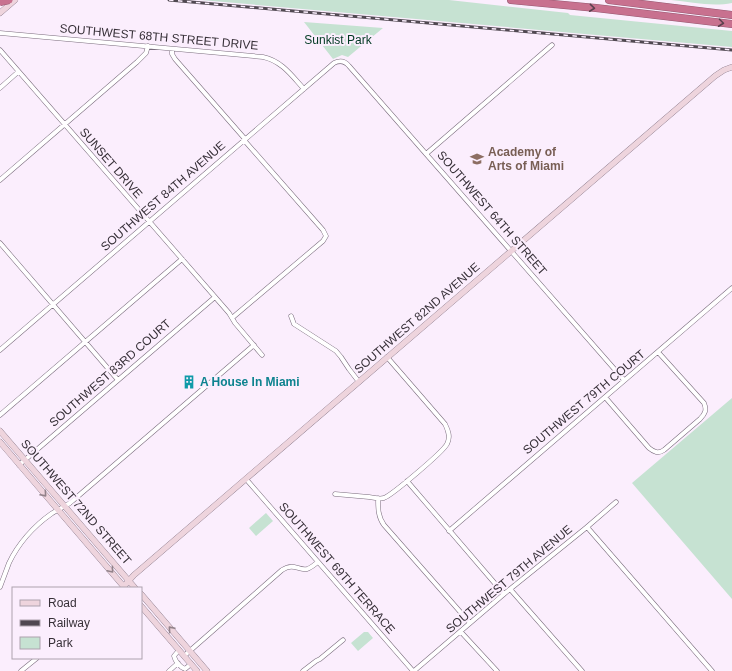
<svg xmlns="http://www.w3.org/2000/svg" width="732" height="671" viewBox="0 0 732 671" font-family="Helvetica,sans-serif">
  <style>
    .green { fill: #c6e2d2 }
    .lines { fill: none; stroke-linecap: round; stroke-linejoin: round }
    .street-casing { stroke: #7a6c7d; stroke-width: 5 }
    .secondary-casing { stroke: #7a6c7d; stroke-width: 6 }
    .highway-casing { stroke: #955a71; stroke-width: 8 }
    .street { stroke: #fff; stroke-width: 4 }
    .secondary { stroke: #eed4dd; stroke-width: 5.5 }
    .highway { stroke: #c8718f; stroke-width: 7 }
    .rail-casing { stroke: #504851; stroke-width: 3 }
    .rail { stroke: #fbeefd; stroke-width: 1.5; stroke-dasharray: 4.5; stroke-linecap: butt }
    .highway-bridge-casing { stroke: #955a71; stroke-width: 8; stroke-linecap: butt }
    .highway-bridge { stroke: #c8718f; stroke-width: 7 }
    .oneway { stroke: #5b404e }
    .oneway2 { stroke: #92828a }
    .labels { text-anchor: middle; stroke-width: 4; stroke-linejoin: round; paint-order: stroke }
    .street-label { font-size: 12px; fill: #373038; stroke: #fbeefd }
    .park-label { font-size: 12px; fill: #003922; stroke: #fbeefd }
    .education-label { font-size: 12px; font-weight: bold; fill: #785e54; stroke: #fbeefd; text-anchor: start }
    .culture-label { font-size: 12px; font-weight: bold; fill: #0d838f; stroke: #fbeefd; text-anchor: start }
  </style>
  <rect width="100%" height="100%" fill="#fbeefd"/>
  <!-- green -->
  <path class="green" d="M201,0h248l119,13 2,2 162,16v16z
    M671,0h61v3c-20,4 -41,-1 -61,-3z
    M304,22l79,6 -35,29 -6,-2 -9,4z
    M732,398v201l-100,-116z
    M266,513l7,8 -17,15 -7,-8z
    M364,632h4l5,6 -15,13 -7,-8z"/>
  <g class="lines">
    <!-- street casing -->
    <g class="street-casing">
      <path id="street" d="M0,33l263,24c19,4 29,19 41,32
        M172,49v5l3,5 70,80
        M0,50l229,263 6,10 27,32
        M0,88l18,-16
        M426,154l126,-109
        M0,180l137,-118 9,-9 2,-7
        M0,243l118,137
        M291,316l3,8 42,27 5,6 8,12 10,13
        M232,318l91,-77 3,-5 -3,-6 -79,-90
        M0,350l334,-287c6,-3 11,-2 15,3l275,314
        M605,397l44,51c5,4 9,6 15,2l36,-31c5,-5 7,-9 4,-16l-46,-51
        M0,415l182,-156
        M19,465l196,-168
        M246,479l167,192
        M407,481l97,113
        M335,494c12,1 23,2 34,3 5,1 11,2 15,1 8,-3 59,-46 63,-54 4,-7 1,-14 -2,-20l-58,-67
        M378,498c0,10 0,19 6,27l86,98
        M587,527l125,144
        M449,531l283,-243
        M0,587c3,-8 6,-16 9,-24 9,-19 25,-37 42,-49 6,-4 13,-7 19,-11l184,-158
        M510,589l72,82
        M461,632l36,39
        M179,650l-5,6c1,5 6,11 11,13l6,-5
        M184,656l98,-86c12,-8 16,1 25,-1 4,-1 8,-5 11,-7
        M21,671l16,-13
        M169,671l9,-8
        M303,671l13,-10 4,-2 23,-19
        M414,671l90,-77 83,-67 29,-25"/>
    </g>
    <!-- secondary casing -->
    <g class="secondary-casing">
      <path id="secondary" d="M0,13l15,-13
        M0,431l135,157
        M0,442l125,146
        M124,586l10,-11 581,-499 9,-6 8,-3
        M141,594l66,77
        M141,606l56,65"/>
    </g>
    <!-- highway casing -->
    <g class="highway-casing">
      <path id="highway" d="M511,0l85,8 136,16
        M609,0l123,15"/>
    </g>
    <!-- street -->
    <use href="#street" class="street"/>
    <!-- secondary -->
    <use href="#secondary" class="secondary"/>
    <!-- highway -->
    <use href="#highway" class="highway"/>
    <!-- rail casing -->
    <g class="rail-casing">
      <path id="rail" d="M169,0l563,50"/>
    </g>
    <!-- rail -->
    <use href="#rail" class="rail"/>
    <!-- highway-bridge casing -->
    <g class="highway-bridge-casing">
      <path id="highway-bridge" d="M0,2l9,-2"/>
    </g>
    <!-- highway-bridge -->
    <use href="#highway-bridge" class="highway-bridge"/>
  </g>
  <!-- one-way arrows -->
  <defs><path id="oneway-chevron" d="M-2-3.5L2.5 0L-2 3.5" fill="none" stroke-width="1.6" stroke-linecap="round" stroke-linejoin="round"/></defs>
  <g class="oneway">
    <use href="#oneway-chevron" transform="translate(592 8) rotate(6)"/>
    <use href="#oneway-chevron" transform="translate(721 23) rotate(7)"/>
  </g>
  <g class="oneway2">
    <use href="#oneway-chevron" transform="translate(44 494) rotate(49)"/>
    <use href="#oneway-chevron" transform="translate(111 570) rotate(50)"/>
    <use href="#oneway-chevron" transform="translate(171 629) rotate(-131)"/>
  </g>
  <!-- icons -->
  <defs>
    <g id="school-bare" transform="scale(1.08)"><path d="M0-5L7-2L0 1L-7-2ZM-4 1L0 2.5L4 1V4Q0 6-4 4Z" fill="#8d6e63" stroke="#fbeefd" stroke-width="2.5" paint-order="stroke"/></g>
    <g id="building-bare" transform="scale(1.08)"><path d="M-4-6H4V6H1V3H-1V6H-4ZM-2.5-4.3h1.7v1.8h-1.7ZM.8-4.3h1.7v1.8H.8ZM-2.5-1h1.7V.8h-1.7ZM.8-1h1.7V.8H.8Z" fill="#0f9aa8" stroke="#fbeefd" stroke-width="2.5" paint-order="stroke"/></g>
  </defs>
  <g fill-rule="evenodd">
    <use href="#school-bare" x="477" y="159"/>
    <use href="#building-bare" x="189" y="382"/>
  </g>
  <g class="labels">
    <!-- street labels -->
    <g class="street-label">
      <text transform="translate(159 37) rotate(5)" y="4">SOUTHWEST 68TH STREET DRIVE</text>
      <text transform="translate(111 163) rotate(49)" y="4">SUNSET DRIVE</text>
      <text transform="translate(163 196) rotate(-41)" y="4">SOUTHWEST 84TH AVENUE</text>
      <text transform="translate(492 213) rotate(49)" y="4">SOUTHWEST 64TH STREET</text>
      <text transform="translate(417 318) rotate(-41)" y="4">SOUTHWEST 82ND AVENUE</text>
      <text transform="translate(110 373) rotate(-41)" y="4">SOUTHWEST 83RD COURT</text>
      <text transform="translate(584 402) rotate(-40)" y="4">SOUTHWEST 79TH COURT</text>
      <text transform="translate(76 502) rotate(49)" y="4">SOUTHWEST 72ND STREET</text>
      <text transform="translate(337 568) rotate(49)" y="4">SOUTHWEST 69TH TERRACE</text>
      <text transform="translate(509 579) rotate(-40)" y="4">SOUTHWEST 79TH AVENUE</text>
    </g>
    <!-- park labels -->
    <g class="park-label">
      <text x="338" y="44">Sunkist Park</text>
    </g>
    <!-- education labels -->
    <g class="education-label">
      <text x="488" y="156">Academy of<tspan x="488" dy="14">Arts of Miami</tspan></text>
    </g>
    <!-- culture labels -->
    <g class="culture-label">
      <text x="200" y="386">A House In Miami</text>
    </g>
  </g>
  <!-- legend -->
  <rect x="12" y="587" width="130" height="72" fill="#fbeefd" stroke="#ada2ae"/>
  <rect x="20" y="600" width="20" height="6" fill="#eed4dd" stroke="#ada2ae"/>
  <text x="48" y="607" font-size="12" fill="#373038">Road</text>
  <rect x="20" y="620" width="20" height="6" fill="#504851" stroke="#ada2ae"/>
  <text x="48" y="627" font-size="12" fill="#373038">Railway</text>
  <rect x="20" y="637" width="20" height="12" fill="#c6e2d2" stroke="#ada2ae"/>
  <text x="48" y="647" font-size="12" fill="#373038">Park</text>
</svg>
